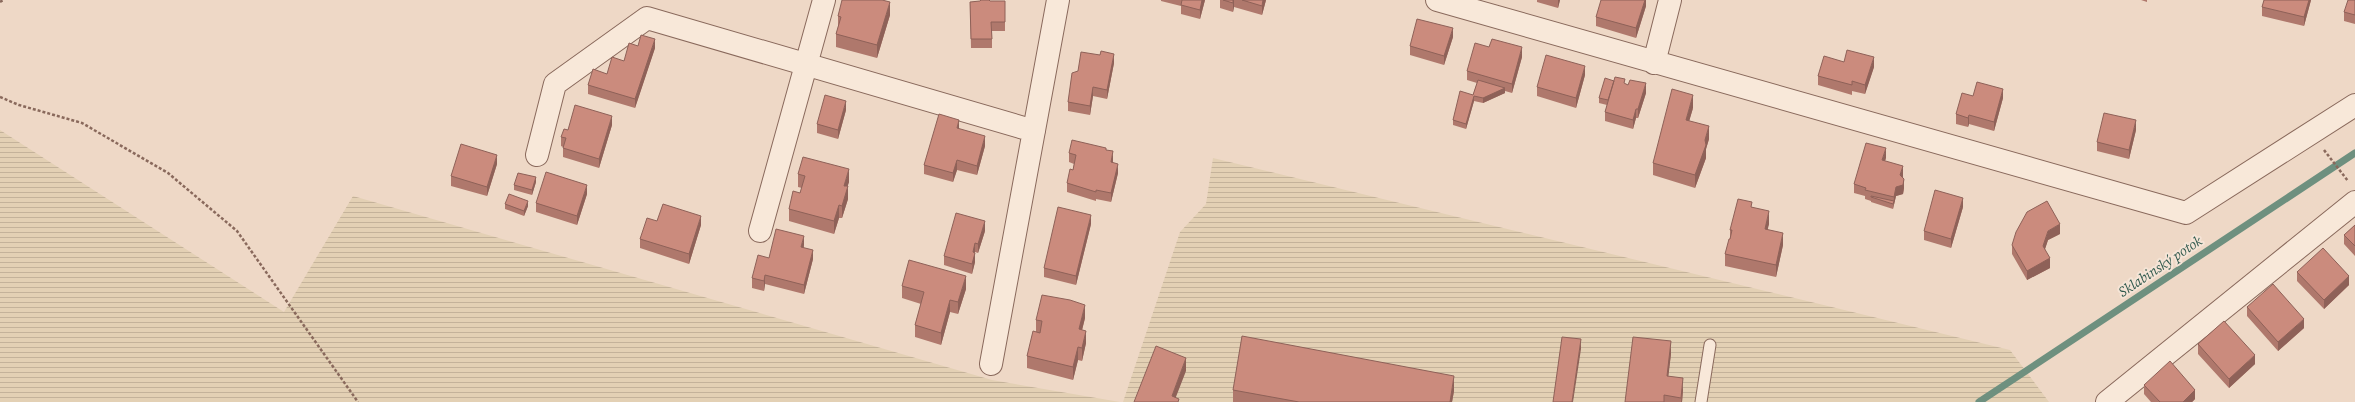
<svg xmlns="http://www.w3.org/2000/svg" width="2355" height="402" viewBox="0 0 2355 402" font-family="'Source Serif 4',serif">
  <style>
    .farmland { fill: url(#farmland-rules) }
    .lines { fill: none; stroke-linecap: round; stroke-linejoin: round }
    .stream { stroke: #6e907f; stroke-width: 7 }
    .service-casing { stroke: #89695c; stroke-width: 13 }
    .minor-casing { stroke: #89695c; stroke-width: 24 }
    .path { stroke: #89695c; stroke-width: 2.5; stroke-dasharray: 3 2; stroke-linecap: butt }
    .service { stroke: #f8e8d9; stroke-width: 11 }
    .minor { stroke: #f8e8d9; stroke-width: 22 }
    .wall { fill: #af786c }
    .shaded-wall { fill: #8e6158 }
    .building { fill: #cb8b7d; stroke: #8e6158 }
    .labels { text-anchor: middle; stroke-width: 4; stroke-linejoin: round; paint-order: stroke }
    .water-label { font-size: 14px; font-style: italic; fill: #2f584c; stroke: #f5e4d6 }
  </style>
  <defs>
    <pattern id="farmland-rules" width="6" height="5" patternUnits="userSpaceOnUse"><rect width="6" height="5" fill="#e3d0b4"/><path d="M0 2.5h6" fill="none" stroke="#c4b29a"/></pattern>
  </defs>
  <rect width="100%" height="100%" fill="#eed8c6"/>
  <!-- farmland -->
  <path class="farmland" d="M0,130l284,182 69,-116 639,184 128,22h-1120z
    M1213,158l797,192 39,52h-926l57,-170 26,-28z"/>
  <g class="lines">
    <!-- stream -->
    <path class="stream" d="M1979,402l376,-249"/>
    <!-- service casing -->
    <g class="service-casing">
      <path id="service" d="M1701,402l9,-57"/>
    </g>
    <!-- minor casing -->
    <g class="minor-casing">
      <path id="minor" d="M1437,0l749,213 169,-108
        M1654,63l16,-63
        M537,155l18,-71 92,-66 387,113
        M760,231l64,-231
        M991,364l67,-364
        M2107,402l248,-200"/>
    </g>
    <!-- path -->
    <path class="path" d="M0,2l3,-2
      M0,97l19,8 63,18 86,50 69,58 121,171
      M2324,150l24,31"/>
    <!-- service -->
    <use href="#service" class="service"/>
    <!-- minor -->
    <use href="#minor" class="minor"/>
  </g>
  <!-- wall -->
  <path class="wall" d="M1161,0h44l-5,19 -19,-5v-8l-20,-5z
    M1220,0h46l-4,15 -28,-8 -1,5 -13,-4z
    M1537,0h23l-2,8 -21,-6z
    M1646,0v6l-10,32 -40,-12v-9z
    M2141,0h6v2z
    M2264,0h47l-7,26 -42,-10v-9z
    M2355,0v24l-11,-3v-9z
    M970,2l35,20v9h-13v17h-21z
    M890,15l-13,43 -41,-11v-13l2,-7v-11z
    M1453,37l-9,28 -34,-10v-9z
    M638,46l17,2 -20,60 -47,-14v-9l19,-11 17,-13z
    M1489,47l33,10 -10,36 -7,-2v2l-22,10 -9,-2 -8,28 -13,-4v-5l20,-25 4,-12 -10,-3v-9z
    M1844,62l30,5 -9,27 -13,-3v4l-34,-10v-9z
    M1114,63l-7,36 -14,-3 -3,19 -22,-4v-9l10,-31z
    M1585,75l-9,33 -39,-12v-9z
    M1625,84l21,9 -8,25h-2l-3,11 -28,-8v-9l2,-7 -8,-2v-5z
    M1973,96l30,2 -9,33 -25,-7 -1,3 -12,-3v-10z
    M1693,108l-4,13 20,18 -3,10v9l-11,30 -42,-13v-12z
    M846,110l-8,29 -21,-6v-9z
    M612,125l-13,43 -36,-11v-10l-2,-1v-9l7,-7z
    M959,129l26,17 -8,29 -20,-5 -4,12 -29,-8v-9z
    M2136,130l-7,29 -32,-8v-9z
    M1106,150l7,10v2l5,11 -7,29 -15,-3v2l-29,-9v-9l6,-13 1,-6 -5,-2v-9z
    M1886,158l-1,3 18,15 1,12 -1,6 -7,2 -3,13 -22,-7v-1l-6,-2v-3l-11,-3v-9z
    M497,164l-10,32 -36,-10v-10z
    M798,174l51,8 -2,4 1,13 -6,19h-3l-5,16 -45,-13v-12l11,-16 2,-5 -4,-1z
    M536,182l-4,13 -18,-5v-5z
    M587,194l-10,31 -41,-13v-9z
    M505,204l23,2 -4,10 -19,-7z
    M1752,207l17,17 -2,5 16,16 -7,32 -51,-11v-12l5,-15v-9z
    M1963,207l-12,41 -27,-8v-9z
    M657,221l44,4 -12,39 -49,-16v-9z
    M1091,224l-15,61 -32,-8v-9z
    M2355,225v31l-11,-12v-9z
    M985,231l-7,22 -3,-1v10l-3,12 -28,-9v-9z
    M2060,234l-12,6 -3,9 5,19 -23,12 -15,-26v-9z
    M804,245v3l9,11 -9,35 -39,-10 -1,7 -12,-3v-10l17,-20z
    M2297,272l52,13 -25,24 -27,-28z
    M902,286l64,3 -8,25 -8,-2 -9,33 -26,-8v-12l6,-21 -19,-6z
    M2247,307l57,21 -26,23 -31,-35z
    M1085,318l-3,12 4,13 -4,18 -4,-1 -5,20 -46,-12v-12l9,-24v-12z
    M2198,344l57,20 -26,24 -31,-34z
    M1671,354l-3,22 15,14 -1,12h-57z
    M2144,385l51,14 -3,3h-41l-7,-8z
    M1233,390l221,1 -2,11h-219z"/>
  <!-- shaded-wall -->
  <path class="shaded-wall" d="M1202,0h3l-5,19v-9z
    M1233,0h1v7l-1,5z
    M1263,0h3l-4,15v-9z
    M1558,0h2l-2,8z
    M1645,0h1v6l-10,32v-10z
    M2309,0h2l-7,26v-9z
    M890,2v13l-13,43v-13z
    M1453,28v9l-9,28v-9z
    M655,39v9l-20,60v-9z
    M1522,47v10l-10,36v-9z
    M1114,54v9l-7,36v-9z
    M1874,57v10l-9,27v-9z
    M1585,66v9l-9,33v-10z
    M1646,83v10l-8,25v-9z
    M1093,87v9l-3,19v-9z
    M1505,88v5l-22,10v-5z
    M2003,89v9l-9,33v-9z
    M1693,95v13l-7,24v-12z
    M1474,96v5l-8,28v-5z
    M846,101v9l-8,29v-9z
    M1636,109v9l-3,11v-9z
    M1969,115v9l-1,3v-9z
    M612,116v9l-13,43v-9z
    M959,120v10l-2,-2z
    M2136,120v10l-7,29v-9z
    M1709,126v13l-3,10v9l-11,30v-13z
    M985,136v10l-8,29v-9z
    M1886,148v10l-4,11v-9z
    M1113,151v9l-2,11v-9z
    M497,155v9l-10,32v-9z
    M957,160v10l-4,12v-9z
    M1118,164v9l-7,29v-9z
    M1903,166v10l-3,8v-9z
    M849,169v13l-5,16v-12z
    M536,177v5l-4,13v-5z
    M1904,179v9l-1,6 -7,2 -3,13 1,-12 2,-10z
    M587,185v9l-10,31v-9z
    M848,186v13l-6,19v-12z
    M1963,198v9l-12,41v-9z
    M528,201v5l-4,10v-5z
    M839,205v13l-5,16v-13z
    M1769,211v13l-4,17v-12z
    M1091,215v9l-15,61v-9z
    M701,216v9l-12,39v-10z
    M985,221v10l-7,22v-9z
    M2060,224v10l-12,6 -5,15v-9l5,-15z
    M1783,233v12l-7,32v-12z
    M804,236v9l-3,11v-9z
    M975,243v9l-1,5 1,-4v9l-3,12 1,-22z
    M813,250v9l-9,35v-9z
    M2050,258v10l-23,12v-9z
    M765,275v9l-1,7v-10z
    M966,276v13l-8,25v-12z
    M2349,276v9l-25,24v-9z
    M950,300v12l-9,33v-12z
    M1085,305v13l-6,24v-13z
    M2304,319v9l-26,23v-9z
    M1086,331v12l-4,18v-13z
    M1581,339v10l-8,53h-1z
    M1671,341v13l-4,34v-12z
    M1078,347v13l-5,20v-13z
    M2255,355v9l-26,24v-9z
    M1186,358v13l-12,31 -2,-6z
    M1454,376v15l-2,11h-2z
    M1683,378v12l-1,12h-1z
    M2195,390v9l-3,3h-9z"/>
  <!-- building -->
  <path class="building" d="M842,0h40l8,2 -13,43 -41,-11 5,-17 -3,-1z
    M981,0h8l1,1h15v21h-14l1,17h-21l-1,-37 10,-1z
    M1182,0h20l-2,10 -19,-5z
    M1223,0h10v3z
    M1242,0h21l-1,6z
    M1601,0h44l-9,28 -40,-11z
    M2264,0h45l-5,17 -42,-10z
    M2348,0h7v15l-11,-3z
    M1417,19l36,9 -9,28 -34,-10z
    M641,35l14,4 -20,60 -47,-14 5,-16 14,5 5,-17 12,4 5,-18 9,3z
    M1492,39l30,8 -10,37 -45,-13 8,-28 14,4z
    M1847,50l27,7 -9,28 -13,-4v4l-34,-9 6,-20 20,6z
    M1101,51l13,3 -7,36 -14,-3 -3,19 -22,-4 4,-29 6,-2 3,-19 19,3z
    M1546,55l39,11 -9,32 -39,-11z
    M1615,77l10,2 -1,4 4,2 2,-5 16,3 -8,26h-2l-3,11 -28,-8z
    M1605,78l9,3 -6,19 -9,-2z
    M1478,80l27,8 -22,10 -9,-2 -8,28 -13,-4 7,-29 13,4z
    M1977,82l26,7 -9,33 -25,-7 -1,3 -12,-4 6,-21 11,3z
    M1672,89l21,6 -7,25 23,6 -4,14 1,5 -11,30 -42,-12z
    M825,95l21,6 -8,29 -21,-6z
    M575,105l37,11 -13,43 -36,-11 3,-10 -5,-1 3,-8 4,1z
    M2104,113l32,7 -7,30 -32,-8z
    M939,114l20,6 -2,8 28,8 -8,30 -20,-6 -4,13 -29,-8z
    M1072,140l34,8v2l7,1 -2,11 7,2 -7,29 -15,-3v2l-29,-9 3,-14 3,1 3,-15 -7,-2z
    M1866,143l20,5 -4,12 21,6 -3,9 4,4 -1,6 -7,2 -2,10 -29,-7 1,-2 -12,-4z
    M461,144l36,11 -10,32 -36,-11z
    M803,157l46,12 -5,17h4l-6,20 -3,-1 -5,16 -45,-12 4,-18 7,2 5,-17 -7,-2z
    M546,172l41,13 -10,31 -41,-13z
    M518,173l18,4 -4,13 -18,-5z
    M1935,190l28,8 -12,41 -27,-8z
    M509,194l19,7 -4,10 -19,-7z
    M1871,196l23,5 -1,3 -22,-7z
    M1738,199l14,3 -1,5 18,4 -4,18 18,4 -7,32 -51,-11 4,-15h1l2,-9h-2z
    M2047,201l13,23 -12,7 -5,15 7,12 -23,13 -15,-26 4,-13 11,-20z
    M663,204l38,12 -12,38 -49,-15 7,-21 10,3z
    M1058,207l33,8 -15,61 -32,-8z
    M956,213l29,8 -7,23 -3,-1 -2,9 2,1 -3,11 -28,-8z
    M2355,225v21l-11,-11z
    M776,229l28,7 -3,11 12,3 -9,35 -39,-10 -1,6 -12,-3 6,-23 11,3z
    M2323,248l26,28 -25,24 -27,-28z
    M909,260l57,16 -8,26 -8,-2 -9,33 -26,-8 9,-33 -22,-6z
    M2273,284l31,35 -26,23 -31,-35z
    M1042,295l28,5 15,5 -6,24 7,2 -4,17 -4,-1 -5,20 -46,-11 6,-25 7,2 2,-12 -6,-1z
    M2224,321l31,34 -26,24 -31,-35z
    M1242,336l212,40 -4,26h-151l-66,-12z
    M1562,337l19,2 -9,63h-19z
    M1633,337l38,4 -4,35 16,2 -2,20 -17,-3v7h-39z
    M1156,346l30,12 -14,38 7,3 -1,3h-44z
    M2170,361l25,29 -12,12h-23l-16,-17z"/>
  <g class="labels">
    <!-- water labels -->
    <g class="water-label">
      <text transform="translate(2160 266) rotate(-34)" y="5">Sklabinský potok</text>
    </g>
  </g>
</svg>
